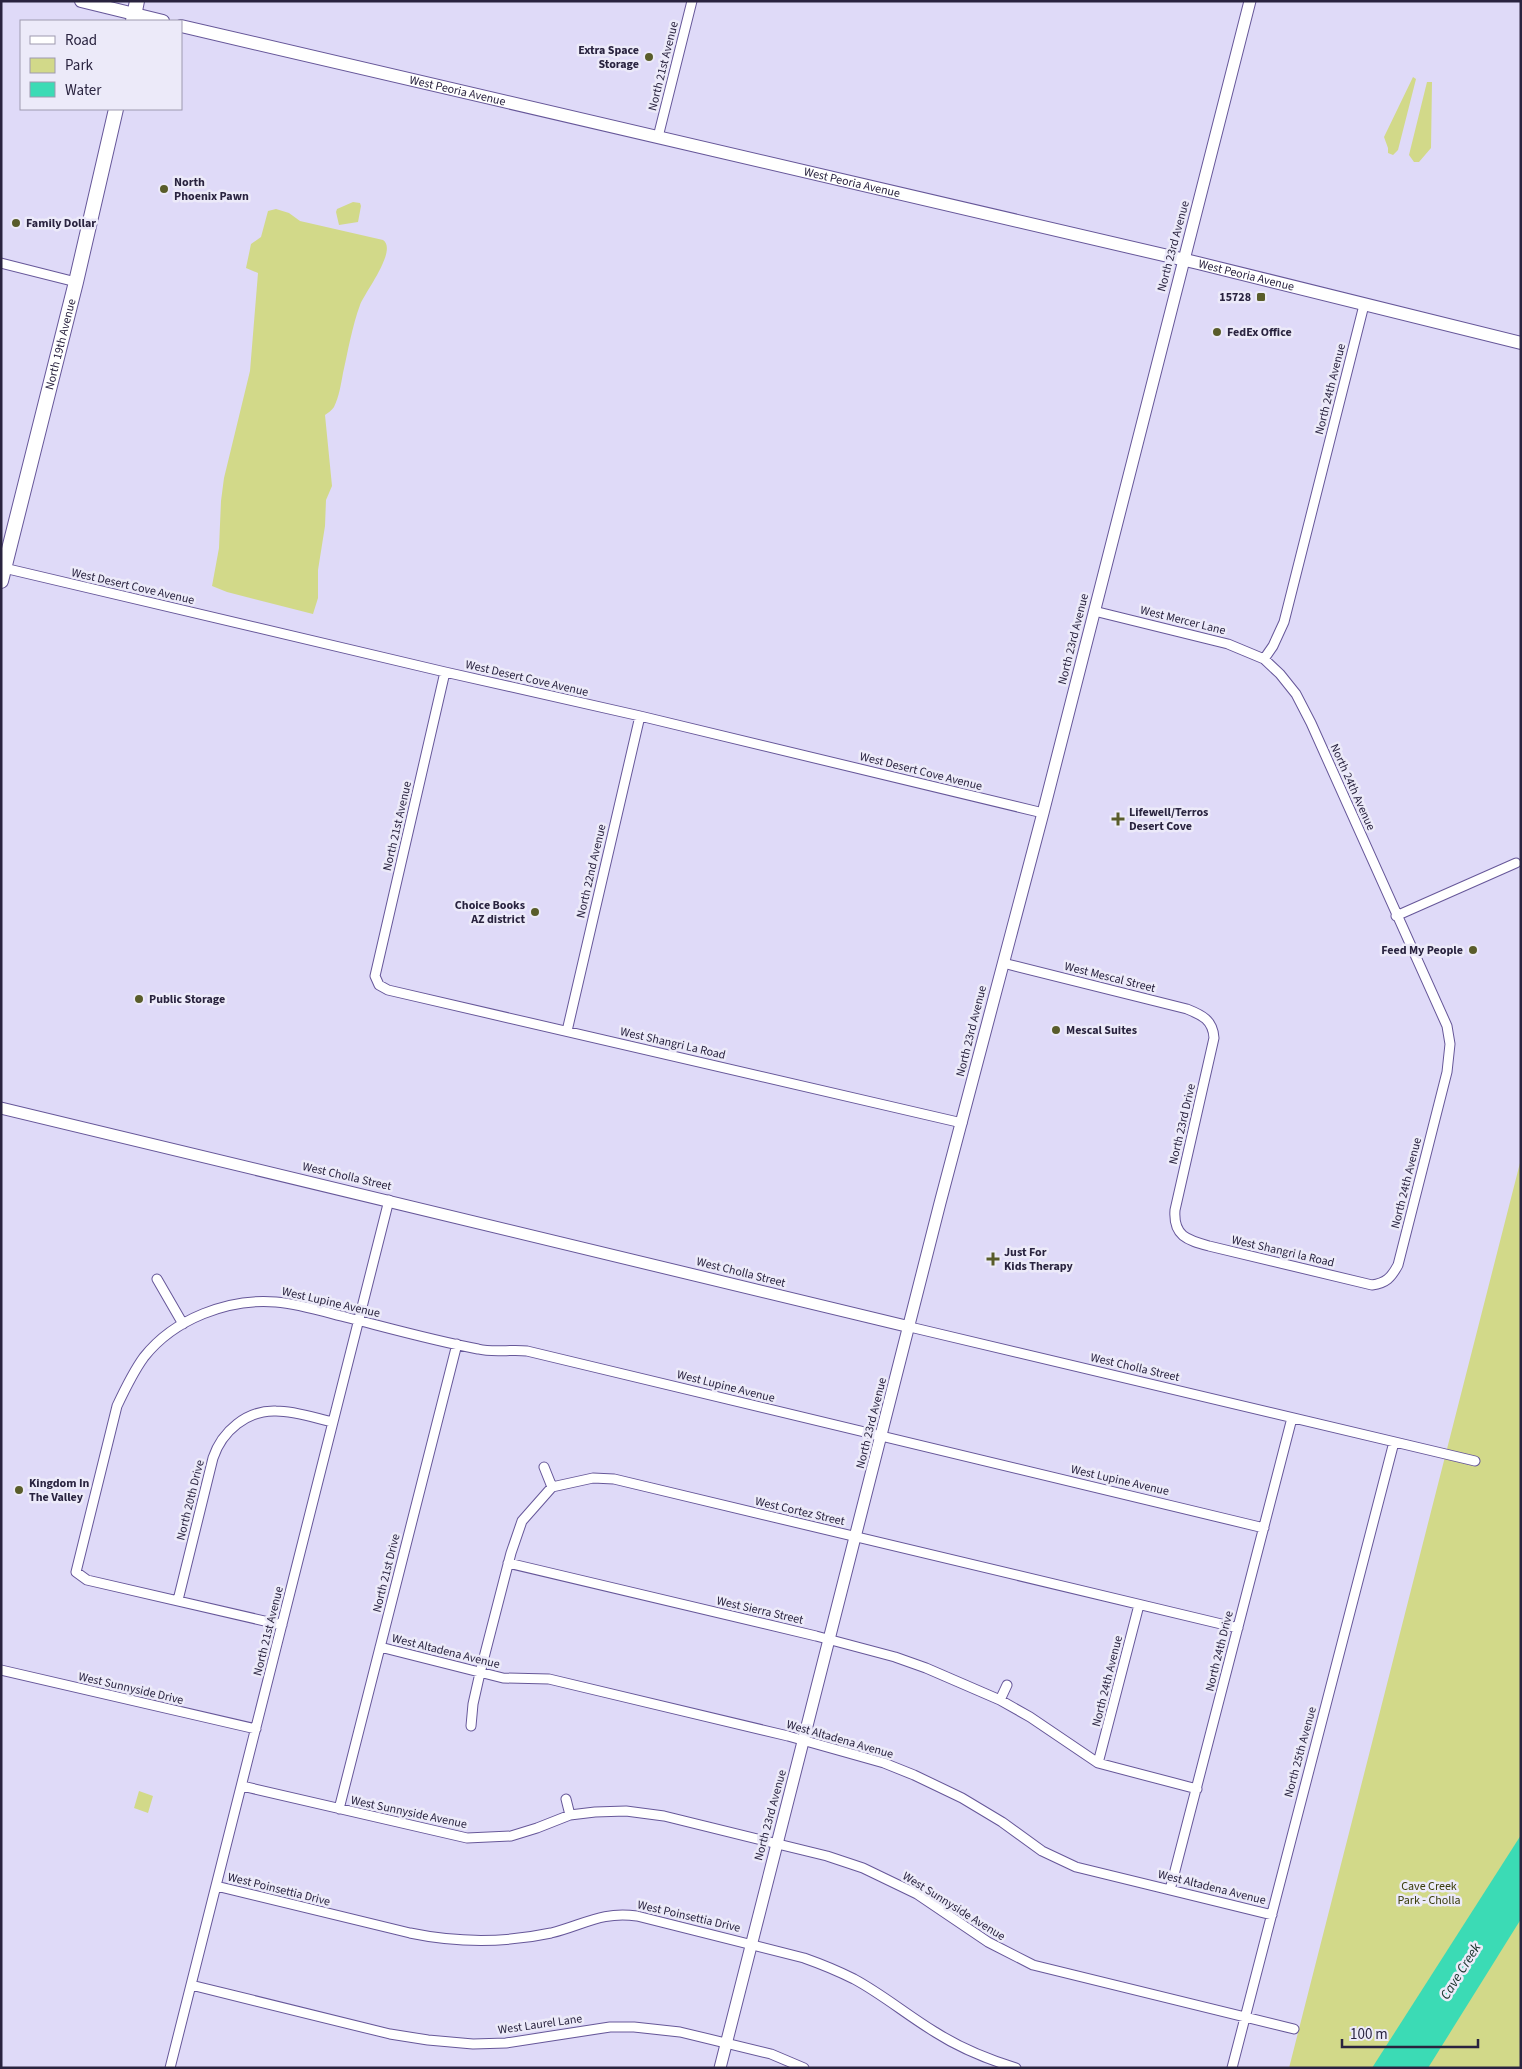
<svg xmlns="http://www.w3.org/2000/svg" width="1522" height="2069" viewBox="0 0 1522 2069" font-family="'Source Sans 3',sans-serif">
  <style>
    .green { fill: #d2d989 }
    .water { fill: #3bdbb5 }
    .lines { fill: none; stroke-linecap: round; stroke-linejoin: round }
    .minor-casing { stroke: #665799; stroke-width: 11 }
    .tertiary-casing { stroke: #665799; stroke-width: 13 }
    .secondary-casing { stroke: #665799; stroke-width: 14 }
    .primary-casing { stroke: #665799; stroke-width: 16 }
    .minor { stroke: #fff; stroke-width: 9 }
    .tertiary { stroke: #fff; stroke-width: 11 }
    .secondary { stroke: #fff; stroke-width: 12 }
    .primary { stroke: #fff; stroke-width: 14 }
    .poi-dot { fill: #595c2a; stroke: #eceaf9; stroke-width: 2 }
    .labels { text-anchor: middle; stroke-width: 5; stroke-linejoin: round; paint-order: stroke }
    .poi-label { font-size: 12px; font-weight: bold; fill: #29233f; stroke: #eceaf9; text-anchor: start }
    .street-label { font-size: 12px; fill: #29233f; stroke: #eceaf9 }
    .park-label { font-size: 12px; fill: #393c0a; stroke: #eceaf9 }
    .water-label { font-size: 14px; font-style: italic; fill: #172f28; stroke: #eceaf9 }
  </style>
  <rect width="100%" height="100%" fill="#dfdaf8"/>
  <!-- green -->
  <path class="green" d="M1413,77l3,2 -18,71 -5,5 -5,-2v-5l-4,-11z
    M1427,82h5l-1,66 -12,14h-5l-5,-7z
    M353,202l7,1 1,3 -3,16 -19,3 -3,-13 1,-3z
    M276,209l13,4 11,8 83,19c15,10 -18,52 -23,65 -8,22 -12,46 -17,68 -2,11 -4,24 -9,34 -2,3 -6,6 -9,8l7,71 -6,14 -1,26 -7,44v28l-5,16 -86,-22 -15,-6 7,-38 2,-47 3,-23 26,-107 8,-98 -12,-5 5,-24 10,-7 7,-26z
    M1521,1159v909h-232z
    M139,1791l14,5 -5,17 -14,-5z"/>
  <!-- water -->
  <path class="water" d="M1521,1835v84l-93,149h-56z"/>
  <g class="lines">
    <!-- minor casing -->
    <g class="minor-casing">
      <path id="minor" d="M658,137l34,-136
        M1,263l75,19
        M4,568l441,104 195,44 403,97
        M1264,659l9,-13 11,-24 80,-317
        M445,672l-70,304 4,9 9,5 574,133
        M1396,916l120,-53
        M1003,963l184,46c15,6 26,11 27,29l-39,172c-2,26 12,30 34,36l163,39c14,-2 19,-7 26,-20l49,-193 3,-28 -3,-18 -136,-303 -15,-29 -16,-20 -16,-15 -36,-15 -134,-33
        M567,1031l73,-315
        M157,1279l26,45
        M910,1327l565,134
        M544,1467l8,20
        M508,1563l308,73 79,21 31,11 74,32 30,17 68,46 99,26
        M178,1600l35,-142c9,-27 34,-48 63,-47 19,0 39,7 57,11
        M282,1625l-195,-45 -11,-8 41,-166c8,-17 16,-34 27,-49 30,-38 84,-59 132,-55 24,2 49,10 73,16 43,11 86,23 129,31 16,4 33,0 49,2l737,177
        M380,1647l123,31 46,1 239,57 96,27 30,12 48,23 40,24 40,29 34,16 196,48
        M1,1670l255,59
        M1000,1700l7,-15
        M471,1726l2,-22 7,-31 31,-120 11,-32 30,-34 41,-9 21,1 624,149
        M1098,1763l41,-158
        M242,1786l225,52 44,-2 26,-8 33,-13 25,-3 31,-1 38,5 163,40 36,12 54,26 71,48 45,23 261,64
        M566,1799l4,16
        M339,1809l118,-465
        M216,1886l194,47c48,10 94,10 141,0 33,-8 50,-22 86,-17l167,42c17,6 34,13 50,21 28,15 53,36 81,53 25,16 52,27 81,36
        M1170,1890l122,-472
        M191,1985l199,49 38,6 45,4 33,-1 104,-16h24l46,5 91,22 33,14
        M170,2068l219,-868
        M1232,2068l162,-626"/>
    </g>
    <!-- tertiary casing -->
    <g class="tertiary-casing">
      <path id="tertiary" d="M1,1108l909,219
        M720,2068l220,-865 103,-390 207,-812"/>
    </g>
    <!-- secondary casing -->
    <g class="secondary-casing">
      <g id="secondary">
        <path d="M81,1l82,20"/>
        <path id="s1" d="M181,26l1017,237 323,80"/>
      </g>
    </g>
    <!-- primary casing -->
    <g class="primary-casing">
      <g id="primary">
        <path d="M133,21l4,-20"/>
        <path id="s2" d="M1,581l75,-299 40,-173"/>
      </g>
    </g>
    <!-- minor -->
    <use href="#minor" class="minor"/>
    <!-- tertiary -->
    <use href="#tertiary" class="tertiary"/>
    <!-- secondary -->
    <use href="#secondary" class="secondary"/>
    <!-- primary -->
    <use href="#primary" class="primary"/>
  </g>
  <!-- markers -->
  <g class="poi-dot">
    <circle cx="649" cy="57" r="5"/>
    <circle cx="164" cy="189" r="5"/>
    <circle cx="16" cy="223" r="5"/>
    <rect x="1256" y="292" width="10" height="10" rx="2.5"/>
    <circle cx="1217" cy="332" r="5"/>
    <path d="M1115.5 811.5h5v5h5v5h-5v5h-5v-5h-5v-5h5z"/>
    <circle cx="535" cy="912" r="5"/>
    <circle cx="1473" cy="950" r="5"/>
    <circle cx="139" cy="999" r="5"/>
    <circle cx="1056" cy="1030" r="5"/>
    <path d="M990.5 1251.5h5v5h5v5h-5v5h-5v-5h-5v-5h5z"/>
    <circle cx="19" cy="1490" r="5"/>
  </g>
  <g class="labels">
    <!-- poi labels -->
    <g class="poi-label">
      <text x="639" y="54" text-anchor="end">Extra Space<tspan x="639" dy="14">Storage</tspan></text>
      <text x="174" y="186">North<tspan x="174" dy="14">Phoenix Pawn</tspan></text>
      <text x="26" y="227">Family Dollar</text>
      <text x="1251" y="301" text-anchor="end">15728</text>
      <text x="1227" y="336">FedEx Office</text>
      <text x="1129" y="816">Lifewell/Terros<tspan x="1129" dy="14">Desert Cove</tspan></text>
      <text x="525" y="909" text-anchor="end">Choice Books<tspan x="525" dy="14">AZ district</tspan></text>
      <text x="1463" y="954" text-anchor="end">Feed My People</text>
      <text x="149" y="1003">Public Storage</text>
      <text x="1066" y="1034">Mescal Suites</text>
      <text x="1004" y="1256">Just For<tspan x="1004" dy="14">Kids Therapy</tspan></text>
      <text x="29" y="1487">Kingdom In<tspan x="29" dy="14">The Valley</tspan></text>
    </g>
    <!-- street labels -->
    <g class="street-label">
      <text transform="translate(663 66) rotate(-76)" y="4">North 21st Avenue</text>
      <text dy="4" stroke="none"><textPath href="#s1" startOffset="284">West Peoria Avenue</textPath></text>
      <text dy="4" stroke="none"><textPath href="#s1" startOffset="689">West Peoria Avenue</textPath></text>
      <text transform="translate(1173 246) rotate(-75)" y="4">North 23rd Avenue</text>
      <text dy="4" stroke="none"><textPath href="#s1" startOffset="1094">West Peoria Avenue</textPath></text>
      <text dy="4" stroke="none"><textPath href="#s2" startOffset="244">North 19th Avenue</textPath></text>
      <text transform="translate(1330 389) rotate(-76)" y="4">North 24th Avenue</text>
      <text transform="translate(133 586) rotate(13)" y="4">West Desert Cove Avenue</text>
      <text transform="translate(1183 620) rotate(14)" y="4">West Mercer Lane</text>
      <text transform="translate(1073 639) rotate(-76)" y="4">North 23rd Avenue</text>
      <text transform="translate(527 678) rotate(13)" y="4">West Desert Cove Avenue</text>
      <text transform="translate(921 771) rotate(14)" y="4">West Desert Cove Avenue</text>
      <text transform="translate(1353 787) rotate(66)" y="4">North 24th Avenue</text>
      <text transform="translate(397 826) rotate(-77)" y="4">North 21st Avenue</text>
      <text transform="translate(591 871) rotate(-77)" y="4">North 22nd Avenue</text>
      <text transform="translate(1110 977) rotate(14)" y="4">West Mescal Street</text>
      <text transform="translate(971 1031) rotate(-76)" y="4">North 23rd Avenue</text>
      <text transform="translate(673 1043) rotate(13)" y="4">West Shangri La Road</text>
      <text transform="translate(1182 1124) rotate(-77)" y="4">North 23rd Drive</text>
      <text transform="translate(347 1176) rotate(13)" y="4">West Cholla Street</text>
      <text transform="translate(1406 1183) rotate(-76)" y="4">North 24th Avenue</text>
      <text transform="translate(1283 1251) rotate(13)" y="4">West Shangri la Road</text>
      <text transform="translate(741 1272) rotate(14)" y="4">West Cholla Street</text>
      <text transform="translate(331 1302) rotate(13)" y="4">West Lupine Avenue</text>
      <text transform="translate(1135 1367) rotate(13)" y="4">West Cholla Street</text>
      <text transform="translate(726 1386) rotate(14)" y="4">West Lupine Avenue</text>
      <text transform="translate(871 1423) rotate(-76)" y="4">North 23rd Avenue</text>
      <text transform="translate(1120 1480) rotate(13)" y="4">West Lupine Avenue</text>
      <text transform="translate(190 1500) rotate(-76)" y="4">North 20th Drive</text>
      <text transform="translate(800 1511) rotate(13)" y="4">West Cortez Street</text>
      <text transform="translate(386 1573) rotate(-76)" y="4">North 21st Drive</text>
      <text transform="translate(760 1610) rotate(13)" y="4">West Sierra Street</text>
      <text transform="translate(268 1631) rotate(-76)" y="4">North 21st Avenue</text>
      <text transform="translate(446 1651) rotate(14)" y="4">West Altadena Avenue</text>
      <text transform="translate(1219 1651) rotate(-76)" y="4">North 24th Drive</text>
      <text transform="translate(1107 1681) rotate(-76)" y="4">North 24th Avenue</text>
      <text transform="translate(131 1688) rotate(13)" y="4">West Sunnyside Drive</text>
      <text transform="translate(840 1739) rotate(16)" y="4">West Altadena Avenue</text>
      <text transform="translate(1300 1752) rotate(-75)" y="4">North 25th Avenue</text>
      <text transform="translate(409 1812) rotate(12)" y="4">West Sunnyside Avenue</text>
      <text transform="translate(770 1815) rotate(-75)" y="4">North 23rd Avenue</text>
      <text transform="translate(1212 1887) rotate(14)" y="4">West Altadena Avenue</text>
      <text transform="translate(279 1889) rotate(14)" y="4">West Poinsettia Drive</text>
      <text transform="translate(954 1906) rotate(32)" y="4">West Sunnyside Avenue</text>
      <text transform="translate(689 1916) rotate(13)" y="4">West Poinsettia Drive</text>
      <text transform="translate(540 2024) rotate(-8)" y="4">West Laurel Lane</text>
    </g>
    <!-- park labels -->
    <g class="park-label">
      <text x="1429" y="1890">Cave Creek<tspan x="1429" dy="14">Park - Cholla</tspan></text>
    </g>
    <!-- water labels -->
    <g class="water-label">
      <text transform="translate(1460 1971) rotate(-58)" y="5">Cave Creek</text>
    </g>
  </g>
  <!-- border -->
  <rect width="1522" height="2069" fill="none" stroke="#29233f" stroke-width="5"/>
  <!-- legend -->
  <rect x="20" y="20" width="162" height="90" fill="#eceaf9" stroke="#9e9aaf"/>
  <rect x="30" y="36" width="25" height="8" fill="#ffffff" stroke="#9e9aaf"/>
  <text x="65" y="45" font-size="15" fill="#29233f">Road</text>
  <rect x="30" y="58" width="25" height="15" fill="#d2d989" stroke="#9e9aaf"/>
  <text x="65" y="70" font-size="15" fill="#29233f">Park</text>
  <rect x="30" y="82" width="25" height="15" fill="#3bdbb5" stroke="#9e9aaf"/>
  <text x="65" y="95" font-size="15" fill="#29233f">Water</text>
  <!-- scale -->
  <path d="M1342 2039v8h136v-8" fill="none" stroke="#29233f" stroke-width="2.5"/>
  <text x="1350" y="2039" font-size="15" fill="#29233f" stroke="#eceaf9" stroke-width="4" paint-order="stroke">100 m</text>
</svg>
